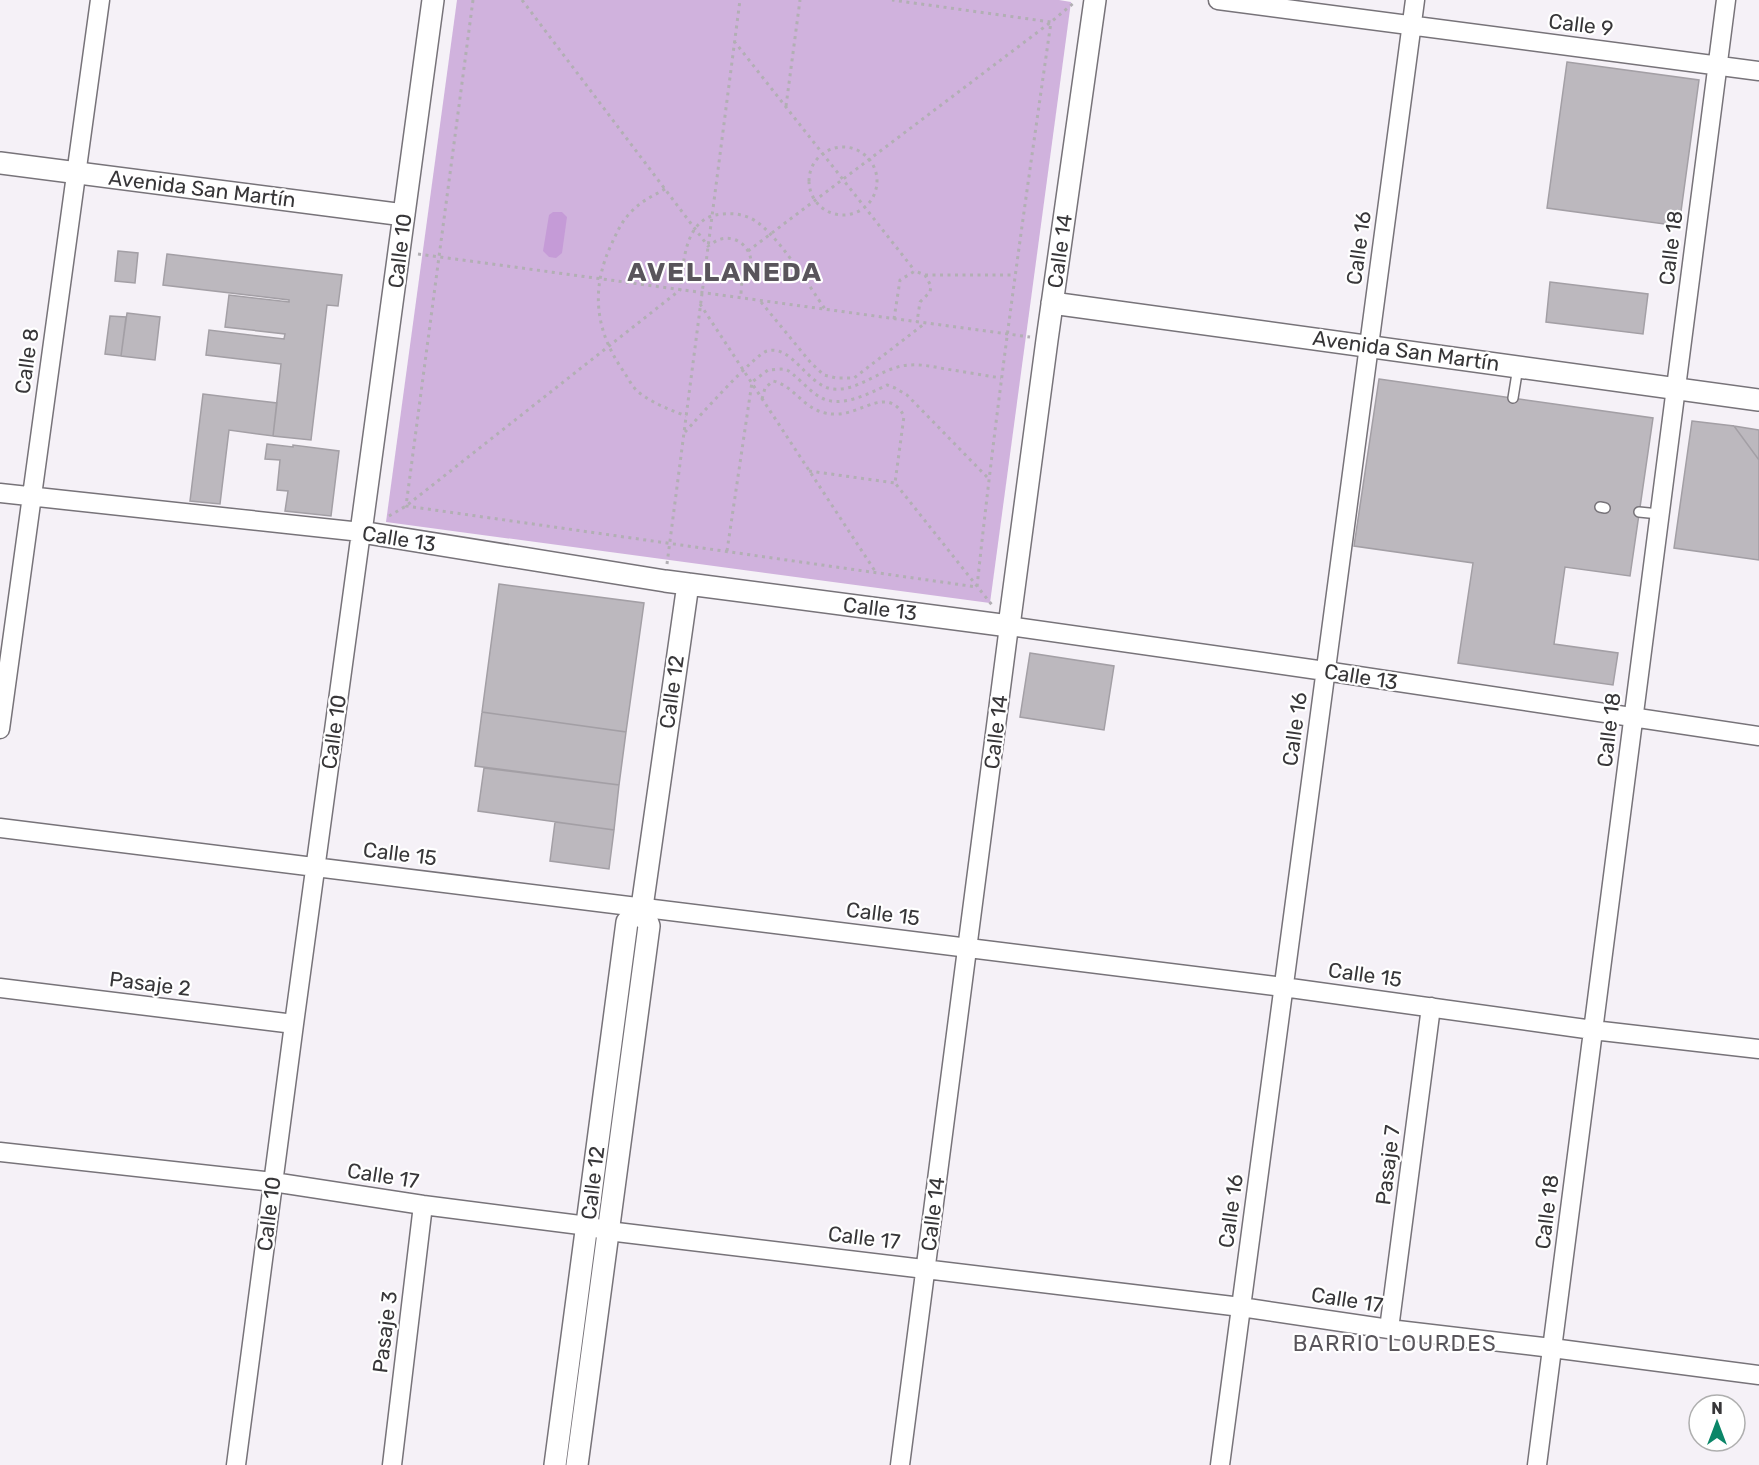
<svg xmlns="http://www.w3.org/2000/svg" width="1759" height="1465" viewBox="0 0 1759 1465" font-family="Rubik,sans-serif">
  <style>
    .green { fill: #d0b2dd }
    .water { fill: #c59bd7 }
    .building { fill: #bcb8be; stroke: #a39fa5; stroke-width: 1.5 }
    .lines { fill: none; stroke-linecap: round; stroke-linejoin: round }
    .service-casing { stroke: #777379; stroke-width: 12 }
    .minor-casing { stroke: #777379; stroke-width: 21 }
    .tertiary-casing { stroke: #777379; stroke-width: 24 }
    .path { stroke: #b2afb4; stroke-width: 3; stroke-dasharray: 3 4.5; stroke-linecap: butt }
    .service { stroke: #fff; stroke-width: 9 }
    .minor { stroke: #fff; stroke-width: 18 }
    .tertiary { stroke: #fff; stroke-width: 21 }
    .labels { text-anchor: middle; stroke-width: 4.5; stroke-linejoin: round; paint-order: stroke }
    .street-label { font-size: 21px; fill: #373638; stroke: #fff }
    .neighbourhood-label { font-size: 22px; letter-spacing: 1.5px; fill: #59555b; stroke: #fff }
    .district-label { font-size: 27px; font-weight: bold; letter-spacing: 1.5px; fill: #59555b; stroke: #fff }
  </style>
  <rect width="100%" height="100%" fill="#f5f1f7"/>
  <!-- green -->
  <path class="green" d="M457,0h602l12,2 -81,601 -604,-81z"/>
  <!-- water -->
  <path class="water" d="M553,212h9l5,5 -5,36 -6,5 -7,-1 -6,-6 6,-36z"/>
  <!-- building -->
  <path class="building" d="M1567,62l132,18 -20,146 -132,-18z
    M118,251l20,2 -3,30 -20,-2z
    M167,254l175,21 -4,31 -11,-1 -16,135 -38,-4 8,-72 -75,-9 3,-25 75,9 1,-5 -60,-7 4,-32 60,7v-2l-126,-15z
    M1550,282l98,12 -5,40 -97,-12z
    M127,313l33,4 -5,43 -34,-4z
    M110,316l16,1 -5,39 -16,-2z
    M1379,379l274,39 -23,158 -65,-9 -11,77 64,9 -5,32 -155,-22 15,-100 -119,-17z
    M203,394l74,9 -4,33 -44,-6 -9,74 -30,-3z
    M1692,421l42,5 25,34v100l-85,-12z
    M1734,426l25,4v30z
    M267,444l26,3v-2l46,6 -8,65 -46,-5 3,-20 -11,-1 3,-30 -15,-1z
    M499,584l145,19 -18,129 -144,-20z
    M1030,653l84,13 -10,64 -84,-13z
    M482,712l144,20 -7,53 -144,-19z
    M484,768l135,17 -5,45 -136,-19z
    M555,822l59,8 -5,39 -59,-8z"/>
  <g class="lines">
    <!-- service casing -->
    <g class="service-casing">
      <path id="service" d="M1513,398l5,-31
        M1600,507l5,1
        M1639,512l20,2"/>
    </g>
    <!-- minor casing -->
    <g class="minor-casing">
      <path id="minor" d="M1218,0l541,71
        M0,493l361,39 -67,492 -58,441
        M0,729l100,-729
        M0,828l1283,159 310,43 166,19
        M0,988l294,36
        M0,1152l273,30 150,23 165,21 20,5 633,76 148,22 163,19 207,27
        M1389,1329l42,-322
        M392,1465l31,-260
        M900,1465l109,-839 316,45 434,65
        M1220,1465l195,-1465
        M1537,1465l189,-1465"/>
    </g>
    <!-- tertiary casing -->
    <g class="tertiary-casing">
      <path id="tertiary" d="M433,0l-72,532 304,49 344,45 38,-286 48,-340
        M0,163l404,52
        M1052,303l707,97
        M555,1465l72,-543 15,-15
        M577,1465l72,-539 -7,-19 46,-323"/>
    </g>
    <!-- path -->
    <path class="path" d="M473,0l-67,506 571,81c20,-189 47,-377 74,-565l-159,-22
      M522,0l186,246c4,-2 8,-6 13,-7 17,-4 32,10 30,28 -1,8 -6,10 -9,16 -1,4 -1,11 -1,15
      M734,41l181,230
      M786,106l14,-106
      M809 181a34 34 0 1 1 68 0a34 34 0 1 1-68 0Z
      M665,189c-12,7 -24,12 -34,23 -9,9 -14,20 -19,31 -22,46 -17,88 12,129 4,6 8,14 13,19 15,12 31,18 49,25
      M748,251l303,-229 25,-21
      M418,254l612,83
      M925,275h89
      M761,302l50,61 13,12 12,3h18l70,-54
      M700,304l175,267
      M894,319l6,-39 15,-9 10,4 6,11 -1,6 -10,10 -3,20
      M762,399l3,-11 8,-7c24,5 32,35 65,33 25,-1 50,-28 66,2l-9,67 97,122
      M685,432c13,-14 69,-77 82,-81 25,-7 40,34 65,38 28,3 50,-23 78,-24 12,-1 24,2 36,4 18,3 37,6 55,9
      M809,471l86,12
      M389,516l17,-10 274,-216c4,-29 4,-74 43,-76 9,-1 18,0 27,4 24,10 59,68 75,91
      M727,551l25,-169 16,-12c6,0 14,-2 19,0 7,3 23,22 33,27 19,12 49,-3 67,-12l8,3 12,7 81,83
      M667,564l73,-564"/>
    <!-- service -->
    <use href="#service" class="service"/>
    <!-- minor -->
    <use href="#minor" class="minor"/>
    <!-- tertiary -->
    <use href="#tertiary" class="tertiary"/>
  </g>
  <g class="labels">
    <!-- street labels -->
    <g class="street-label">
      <text transform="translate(1581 25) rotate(7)" y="7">Calle 9</text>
      <text transform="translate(202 189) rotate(7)" y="7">Avenida San Martín</text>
      <text transform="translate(1359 248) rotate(-82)" y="7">Calle 16</text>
      <text transform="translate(1671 248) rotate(-83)" y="7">Calle 18</text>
      <text transform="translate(400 251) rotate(-83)" y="7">Calle 10</text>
      <text transform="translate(1060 251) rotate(-82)" y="7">Calle 14</text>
      <text transform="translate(1406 351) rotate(8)" y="7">Avenida San Martín</text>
      <text transform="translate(27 361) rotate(-82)" y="7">Calle 8</text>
      <text transform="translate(399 539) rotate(9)" y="7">Calle 13</text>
      <text transform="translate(880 609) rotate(7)" y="7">Calle 13</text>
      <text transform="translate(1361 677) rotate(9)" y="7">Calle 13</text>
      <text transform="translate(672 692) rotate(-82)" y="7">Calle 12</text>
      <text transform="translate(1295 729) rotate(-82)" y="7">Calle 16</text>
      <text transform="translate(1609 730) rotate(-83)" y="7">Calle 18</text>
      <text transform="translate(334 732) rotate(-82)" y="7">Calle 10</text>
      <text transform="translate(996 732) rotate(-83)" y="7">Calle 14</text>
      <text transform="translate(400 854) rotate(7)" y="7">Calle 15</text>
      <text transform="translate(883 914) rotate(7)" y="7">Calle 15</text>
      <text transform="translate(1365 975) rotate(8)" y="7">Calle 15</text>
      <text transform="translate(150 984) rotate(7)" y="7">Pasaje 2</text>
      <text transform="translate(1388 1165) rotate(-83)" y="7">Pasaje 7</text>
      <text transform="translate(383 1176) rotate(9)" y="7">Calle 17</text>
      <text transform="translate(593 1183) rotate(-83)" y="7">Calle 12</text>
      <text transform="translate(1231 1211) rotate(-82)" y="7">Calle 16</text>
      <text transform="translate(1547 1212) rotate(-83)" y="7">Calle 18</text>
      <text transform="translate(269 1214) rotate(-83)" y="7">Calle 10</text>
      <text transform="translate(933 1214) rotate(-83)" y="7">Calle 14</text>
      <text transform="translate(864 1238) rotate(7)" y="7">Calle 17</text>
      <text transform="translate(1347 1300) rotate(9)" y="7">Calle 17</text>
      <text transform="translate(385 1332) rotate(-83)" y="7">Pasaje 3</text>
    </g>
    <!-- neighbourhood labels -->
    <g class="neighbourhood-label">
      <text x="1395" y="1351">BARRIO LOURDES</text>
    </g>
    <!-- district labels -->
    <g class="district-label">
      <text x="725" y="281">AVELLANEDA</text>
    </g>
  </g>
  <!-- north arrow -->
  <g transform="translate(1717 1423)"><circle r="28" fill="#ffffff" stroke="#afafaf" stroke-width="1.5"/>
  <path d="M0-4.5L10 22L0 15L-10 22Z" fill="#0b8668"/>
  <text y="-9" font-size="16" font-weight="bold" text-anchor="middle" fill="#373638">N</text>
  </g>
</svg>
